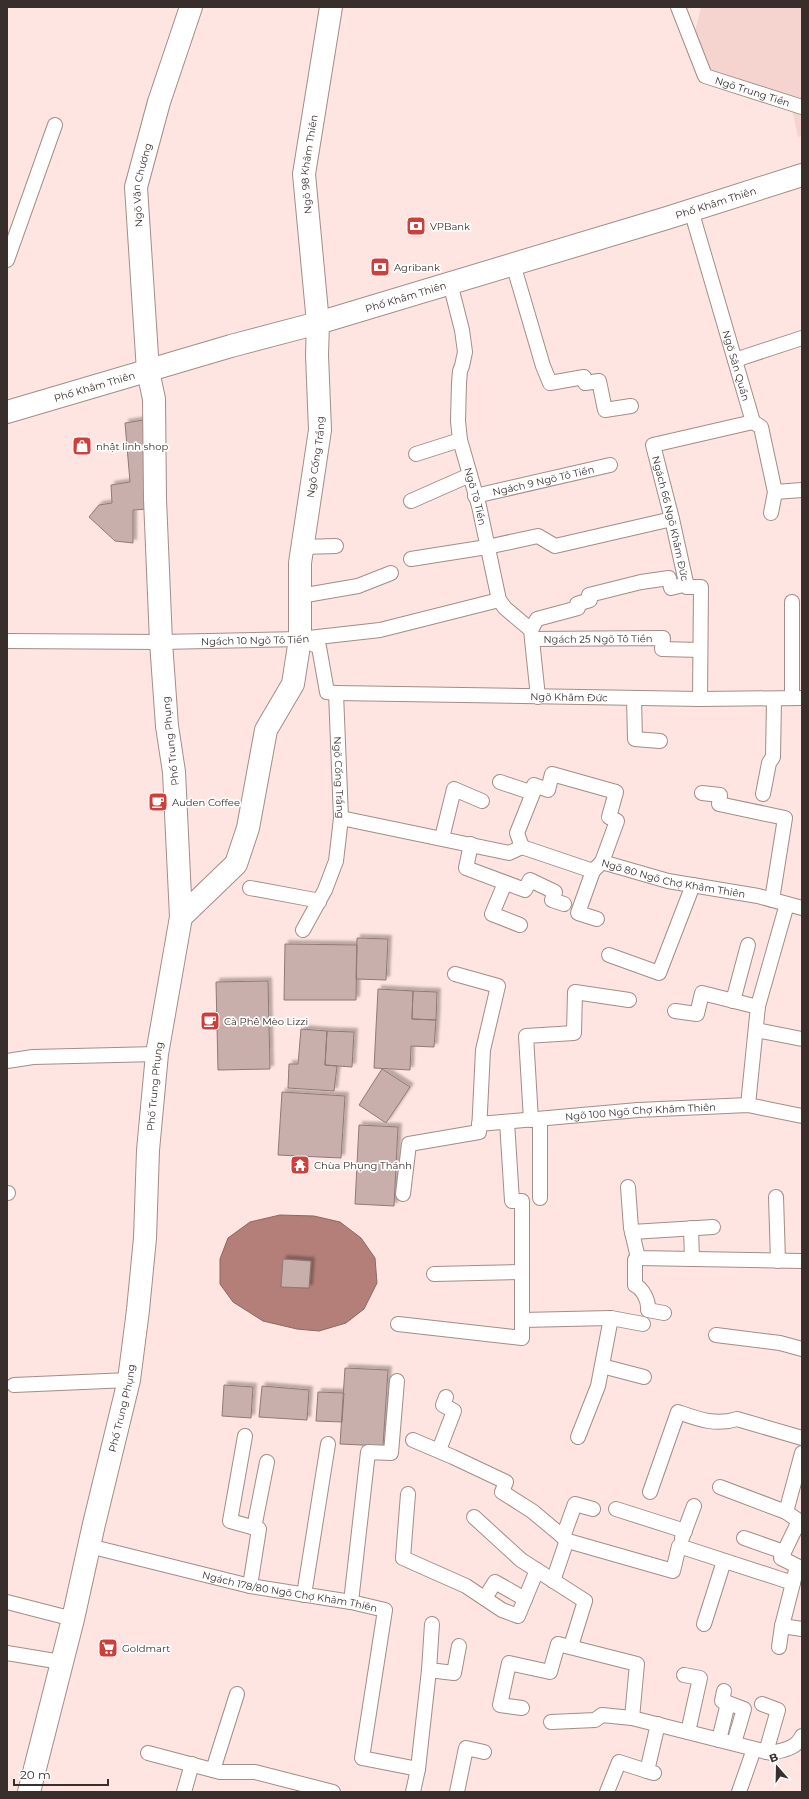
<svg xmlns="http://www.w3.org/2000/svg" width="809" height="1799" viewBox="0 0 809 1799" font-family="Montserrat,sans-serif">
  <style>
    .built { fill: #f5d4cf }
    .water { fill: #b37f78; stroke: #8e6762; fill-rule: evenodd }
    .building { fill: #c8afac; stroke: #907976; filter: url(#shadow) }
    .lines { fill: none; stroke-linecap: round; stroke-linejoin: round }
    .lane-casing { stroke: #a38c89; stroke-width: 16 }
    .street-casing { stroke: #a38c89; stroke-width: 24 }
    .secondary-casing { stroke: #a38c89; stroke-width: 24 }
    .lane { stroke: #fff; stroke-width: 14 }
    .street { stroke: #fff; stroke-width: 22 }
    .secondary { stroke: #fff; stroke-width: 22 }
    .labels { text-anchor: middle; stroke-width: 3.5; stroke-linejoin: round; paint-order: stroke }
    .street-label { font-size: 10px; fill: #382f2d; stroke: #fff }
    .poi-label { font-size: 10px; fill: #382f2d; stroke: #fff; text-anchor: start }
  </style>
  <defs>
    <filter id="shadow"><feDropShadow dx="3.5" dy="-3.5" stdDeviation="1" flood-color="#0004"/></filter>
  </defs>
  <rect width="100%" height="100%" fill="#ffe5e1"/>
  <!-- built -->
  <path class="built" d="M701,7h101v129l-4,1 -6,-28 -84,-36 -13,-42z"/>
  <!-- water -->
  <path class="water" d="M280,1215l34,1 26,6 21,16 14,20 2,25 -13,26 -18,14 -27,8 -22,-2 -34,-8 -30,-19 -13,-18v-25l8,-21 22,-16zM284,1259l27,2 -2,27 -28,-1z"/>
  <!-- building -->
  <path class="building" d="M144,420l5,89 -16,1v33l-18,-2 -26,-24 10,-12 13,-2 -1,-18 19,-3 -5,-59z
    M357,938l31,1 -2,41 -30,-1z
    M285,944l72,1 -1,55h-72z
    M268,981l2,88 -52,1 -2,-88z
    M378,989l35,2 -1,28 24,1 -2,27 -23,-1 -1,24 -36,-2z
    M413,991l24,1 -1,28 -24,-1z
    M301,1029l26,2 -2,34 12,1 -3,25 -46,-3 1,-24h9z
    M327,1031l27,1 -2,35 -27,-2z
    M382,1069l28,18 -24,36 -27,-18z
    M282,1092l63,4 -4,62 -63,-3z
    M359,1125l39,2 -4,79 -39,-2z
    M283,1259l28,2 -2,27 -28,-1z
    M345,1368l43,2 -5,76 -43,-2z
    M224,1385l29,2 -2,31 -29,-2z
    M262,1386l47,4 -2,30 -48,-3z
    M318,1392l26,1 -2,29 -26,-1z"/>
  <g class="lines">
    <!-- lane casing -->
    <g class="lane-casing">
      <g id="lane">
        <path id="s1" d="M678,7l27,69 97,31"/>
        <path id="s2" d="M691,210l62,212 -100,23 19,74 15,68h14l-1,112"/>
        <path d="M7,260l48,-135"/>
        <path d="M513,264l30,102 7,17 34,-6 1,6 14,-2 6,29 26,-4"/>
        <path id="s3" d="M450,283l12,47 3,22 -3,14 -2,5 -1,12 -1,38 2,19 19,66 20,94 6,8 26,22 7,67"/>
        <path d="M735,360l67,-22"/>
        <path d="M753,422l8,5 14,65 -4,21"/>
        <path d="M416,454l44,-14"/>
        <path d="M775,492l27,-2"/>
        <path id="s4" d="M475,496l135,-31"/>
        <path d="M411,501l59,-26"/>
        <path d="M302,547l34,-1"/>
        <path d="M411,559l76,-12 51,-11 17,10 117,-27"/>
        <path d="M300,596l58,-10 33,-13"/>
        <path d="M531,630l6,-11 41,-11 -1,-4 13,-4 -1,-5 52,-13 28,-4 2,10 16,-4"/>
        <path id="s5" d="M301,639l18,8 8,45 9,1 5,125 -5,43 -11,29 -22,40"/>
        <path id="s6" d="M532,639l131,-1 -1,11 38,1"/>
        <path id="s7" d="M7,641l154,1 139,-3 80,-9 119,-30"/>
        <path id="s8" d="M336,693l364,6 102,-1"/>
        <path d="M634,698l1,41 25,2"/>
        <path d="M792,698v-96"/>
        <path d="M500,782l33,11 -16,40 5,14"/>
        <path d="M531,792l3,-7 14,5 4,-16 64,18 -7,25 8,4 -15,41"/>
        <path d="M702,793l18,2 -1,9 66,14 -13,82"/>
        <path d="M763,794l6,-31 4,-6 1,-58"/>
        <path id="s9" d="M341,818l168,35 13,-6 71,24 9,-9 66,19 90,15 44,12"/>
        <path d="M442,838l12,-49 28,12"/>
        <path d="M471,844l-5,24 59,22 5,-10 25,12 -3,8 12,4"/>
        <path d="M593,871l-15,42 19,6"/>
        <path d="M505,883l-13,31 28,11"/>
        <path d="M250,888l65,12 4,2"/>
        <path d="M609,955l50,18 34,-88"/>
        <path d="M733,1001l15,-56"/>
        <path d="M675,1011l22,3 5,-21 56,14"/>
        <path d="M756,1030l46,9"/>
        <path d="M7,1061l26,-4 124,-3"/>
        <path d="M748,1105l10,-99 29,-102"/>
        <path d="M540,1119v79"/>
        <path d="M531,1120l-5,-84 48,-3 1,-41 54,8"/>
        <path id="s10" d="M479,1124l159,-14 110,-5 54,11"/>
        <path d="M628,1187l3,41 7,30 164,3"/>
        <path d="M7,1193h1"/>
        <path d="M403,1194l6,-50 70,-12 4,-82 15,-64 -43,-12"/>
        <path d="M776,1197l2,64"/>
        <path d="M691,1228l1,31"/>
        <path d="M632,1232l81,-5"/>
        <path d="M638,1258l-3,2v25c8,4 14,16 13,25l16,3"/>
        <path d="M434,1274l88,-2"/>
        <path d="M522,1320l89,-2 32,6"/>
        <path d="M398,1324l124,14v-137h-10l-5,-79"/>
        <path d="M716,1335l64,8 22,6"/>
        <path d="M602,1366l42,11"/>
        <path d="M14,1385l115,-5"/>
        <path d="M245,1436l-15,85 29,8 -9,57"/>
        <path d="M578,1437l20,-51 13,-68"/>
        <path d="M413,1440l40,17 53,25 -4,10 30,19 36,30 105,30 6,-25 114,37 -11,43 20,3"/>
        <path d="M439,1450l15,-39 -11,-6 3,-8"/>
        <path d="M720,1487l66,25 16,11"/>
        <path d="M650,1492l28,-80c20,7 38,14 59,7l65,19"/>
        <path d="M408,1494l-5,64 63,28 36,24 16,6 19,-46"/>
        <path d="M616,1509l69,22"/>
        <path d="M786,1512l16,-59"/>
        <path d="M474,1517l47,43 64,41 -14,45"/>
        <path d="M254,1528l13,-66"/>
        <path d="M563,1537l12,-33 18,5"/>
        <path d="M682,1538l12,-32"/>
        <path d="M744,1538l40,14 15,-31"/>
        <path id="s11" d="M89,1546l161,40 101,16 34,8 -23,148 56,11 -5,23"/>
        <path d="M784,1552l-3,6 16,8 -4,17"/>
        <path d="M553,1581l14,-41"/>
        <path d="M304,1595l24,-151"/>
        <path d="M485,1598l10,-16 30,17"/>
        <path d="M7,1602l66,17"/>
        <path d="M351,1602l17,-150 23,1 6,-72"/>
        <path d="M704,1624l20,-63"/>
        <path d="M779,1647l3,-21"/>
        <path d="M7,1653l54,9"/>
        <path d="M429,1670l3,-46"/>
        <path d="M684,1675l16,3 -12,54"/>
        <path d="M728,1703l16,6 -10,34"/>
        <path d="M762,1704l16,6 -12,42"/>
        <path d="M522,1708l-22,-3 9,-42 41,9 8,-28 79,20 -5,54 139,35c12,-3 25,-4 31,-17"/>
        <path d="M551,1722l44,-2 7,-5 30,3"/>
        <path d="M719,1740l9,-37 -6,-2 2,-10"/>
        <path d="M148,1753l72,19h35l78,20"/>
        <path d="M418,1769l11,-99 25,3 5,-27"/>
        <path d="M213,1770l24,-76"/>
        <path d="M654,1773l-7,-2 11,-47"/>
        <path d="M184,1792l8,-28"/>
        <path d="M457,1792l9,-44 18,4"/>
        <path d="M607,1792l12,-30 28,9"/>
        <path d="M739,1792l15,-43"/>
      </g>
    </g>
    <!-- street casing -->
    <g class="street-casing">
      <g id="street">
        <path id="s12" d="M148,371l-12,-184 23,-85 32,-95"/>
        <path id="s13" d="M181,917l55,-53 12,-36 18,-98 27,-46 7,-45v-76l20,-133 -3,-75 1,-32 -14,-149 27,-167"/>
      </g>
    </g>
    <!-- secondary casing -->
    <g class="secondary-casing">
      <g id="secondary">
        <path id="s14" d="M7,412l224,-66 87,-23 349,-105 135,-43"/>
        <path id="s15" d="M29,1792l44,-173 21,-95 35,-144 9,-70 7,-72 3,-88 9,-96 24,-137 -7,-145 -7,-46 -6,-84 -6,-143 -1,-100 -6,-28"/>
      </g>
    </g>
    <!-- lane -->
    <use href="#lane" class="lane"/>
    <!-- street -->
    <use href="#street" class="street"/>
    <!-- secondary -->
    <use href="#secondary" class="secondary"/>
  </g>
  <!-- icons -->
  <defs>
    <g id="bank-square" transform="scale(1)"><rect x="-9" y="-9" width="18" height="18" rx="4" fill="#cd3f38" stroke="#fff"/><path d="M-6-4H6V4H-6ZM0-2.3a2.3 2.3 0 1 0 0 4.6a2.3 2.3 0 1 0 0-4.6Z" fill="#fff"/></g>
    <g id="shop-square" transform="scale(1)"><rect x="-9" y="-9" width="18" height="18" rx="4" fill="#cd3f38" stroke="#fff"/><path d="M-5-2.5h2.3a2.7 3.5 0 0 1 5.4 0H5L5.5 6h-11ZM-1.5-2.5h3a1.5 2.3 0 0 0-3 0Z" fill="#fff"/></g>
    <g id="cafe-square" transform="scale(1)"><rect x="-9" y="-9" width="18" height="18" rx="4" fill="#cd3f38" stroke="#fff"/><path d="M-5.5-4.5H6V0H3Q3 3.5 0 3.5H-2.5Q-5.5 3.5-5.5 0ZM3-3.2v2h1.7v-2ZM-6 4.5H4V6H-6Z" fill="#fff"/></g>
    <g id="temple-square" transform="scale(1)"><rect x="-9" y="-9" width="18" height="18" rx="4" fill="#cd3f38" stroke="#fff"/><path d="M0-6L5-2H3V0L6.5 2.5H4V6H1.5V3h-3V6H-4V2.5H-6.5L-3 0V-2H-5Z" fill="#fff"/></g>
    <g id="supermarket-square" transform="scale(1)"><rect x="-9" y="-9" width="18" height="18" rx="4" fill="#cd3f38" stroke="#fff"/><path d="M-6-5.5h2.5l.6 2H6L4.5 2H-2.5L-4.4-4H-6ZM-1.5 3.2a1.3 1.3 0 1 0 .1 0ZM3 3.2a1.3 1.3 0 1 0 .1 0Z" fill="#fff"/></g>
  </defs>
  <g fill-rule="evenodd">
    <use href="#bank-square" x="416" y="226"/>
    <use href="#bank-square" x="380" y="267"/>
    <use href="#shop-square" x="82" y="446"/>
    <use href="#cafe-square" x="158" y="802"/>
    <use href="#cafe-square" x="210" y="1021"/>
    <use href="#temple-square" x="300" y="1165"/>
    <use href="#supermarket-square" x="108" y="1648"/>
  </g>
  <g class="labels">
    <!-- street labels -->
    <g class="street-label">
      <text dy="4" stroke="none"><textPath href="#s1" startOffset="124">Ngõ Trung Tiền</textPath></text>
      <text dy="4" stroke="none"><textPath href="#s13" startOffset="790">Ngõ 98 Khâm Thiên</textPath></text>
      <text dy="4" stroke="none"><textPath href="#s12" startOffset="187">Ngõ Văn Chương</textPath></text>
      <text dy="4" stroke="none"><textPath href="#s14" startOffset="739">Phố Khâm Thiên</textPath></text>
      <text dy="4" stroke="none"><textPath href="#s14" startOffset="415">Phố Khâm Thiên</textPath></text>
      <text dy="4" stroke="none"><textPath href="#s2" startOffset="162">Ngõ Sân Quần</textPath></text>
      <text dy="4" stroke="none"><textPath href="#s14" startOffset="91">Phố Khâm Thiên</textPath></text>
      <text dy="4" stroke="none"><textPath href="#s13" startOffset="496">Ngõ Cống Trắng</textPath></text>
      <text dy="4" stroke="none"><textPath href="#s4" startOffset="70">Ngách 9 Ngõ Tô Tiền</textPath></text>
      <text dy="4" stroke="none"><textPath href="#s3" startOffset="218">Ngõ Tô Tiền</textPath></text>
      <text dy="4" stroke="none"><textPath href="#s2" startOffset="399">Ngách 66 Ngõ Khâm Đức</textPath></text>
      <text dy="4" stroke="none"><textPath href="#s7" startOffset="248">Ngách 10 Ngõ Tô Tiền</textPath></text>
      <text dy="4" stroke="none"><textPath href="#s6" startOffset="66">Ngách 25 Ngõ Tô Tiền</textPath></text>
      <text dy="4" stroke="none"><textPath href="#s8" startOffset="233">Ngõ Khâm Đức</textPath></text>
      <text transform="translate(170 741) rotate(-96)" y="4">Phố Trung Phụng</text>
      <text dy="4" stroke="none"><textPath href="#s5" startOffset="159">Ngõ Cống Trắng</textPath></text>
      <text dy="4" stroke="none"><textPath href="#s9" startOffset="347">Ngõ 80 Ngõ Chợ Khâm Thiên</textPath></text>
      <text dy="4" stroke="none"><textPath href="#s15" startOffset="719">Phố Trung Phụng</textPath></text>
      <text dy="4" stroke="none"><textPath href="#s10" startOffset="162">Ngõ 100 Ngõ Chợ Khâm Thiên</textPath></text>
      <text dy="4" stroke="none"><textPath href="#s15" startOffset="395">Phố Trung Phụng</textPath></text>
      <text dy="4" stroke="none"><textPath href="#s11" startOffset="206">Ngách 178/80 Ngõ Chợ Khâm Thiên</textPath></text>
    </g>
    <!-- poi labels -->
    <g class="poi-label">
      <text x="430" y="230">VPBank</text>
      <text x="394" y="271">Agribank</text>
      <text x="96" y="450">nhật linh shop</text>
      <text x="172" y="806">Auden Coffee</text>
      <text x="224" y="1025">Cà Phê Mèo Lizzi</text>
      <text x="314" y="1169">Chùa Phụng Thánh</text>
      <text x="122" y="1652">Goldmart</text>
    </g>
  </g>
  <!-- border -->
  <rect width="809" height="1799" fill="none" stroke="#382f2d" stroke-width="16"/>
  <!-- north arrow -->
  <g transform="translate(777 1767) rotate(340)" stroke="#ffffff" stroke-width="3" paint-order="stroke">
  <path d="M0-3L7 15L0 10L-7 15Z" fill="#382f2d"/>
  <text y="-6" font-size="11" font-weight="bold" text-anchor="middle" fill="#382f2d">B</text>
  </g>
  <!-- scale -->
  <path d="M14 1779v6h94v-6" fill="none" stroke="#382f2d" stroke-width="2"/>
  <text x="20" y="1779" font-size="12" fill="#382f2d" stroke="#ffffff" stroke-width="3" paint-order="stroke">20 m</text>
</svg>
